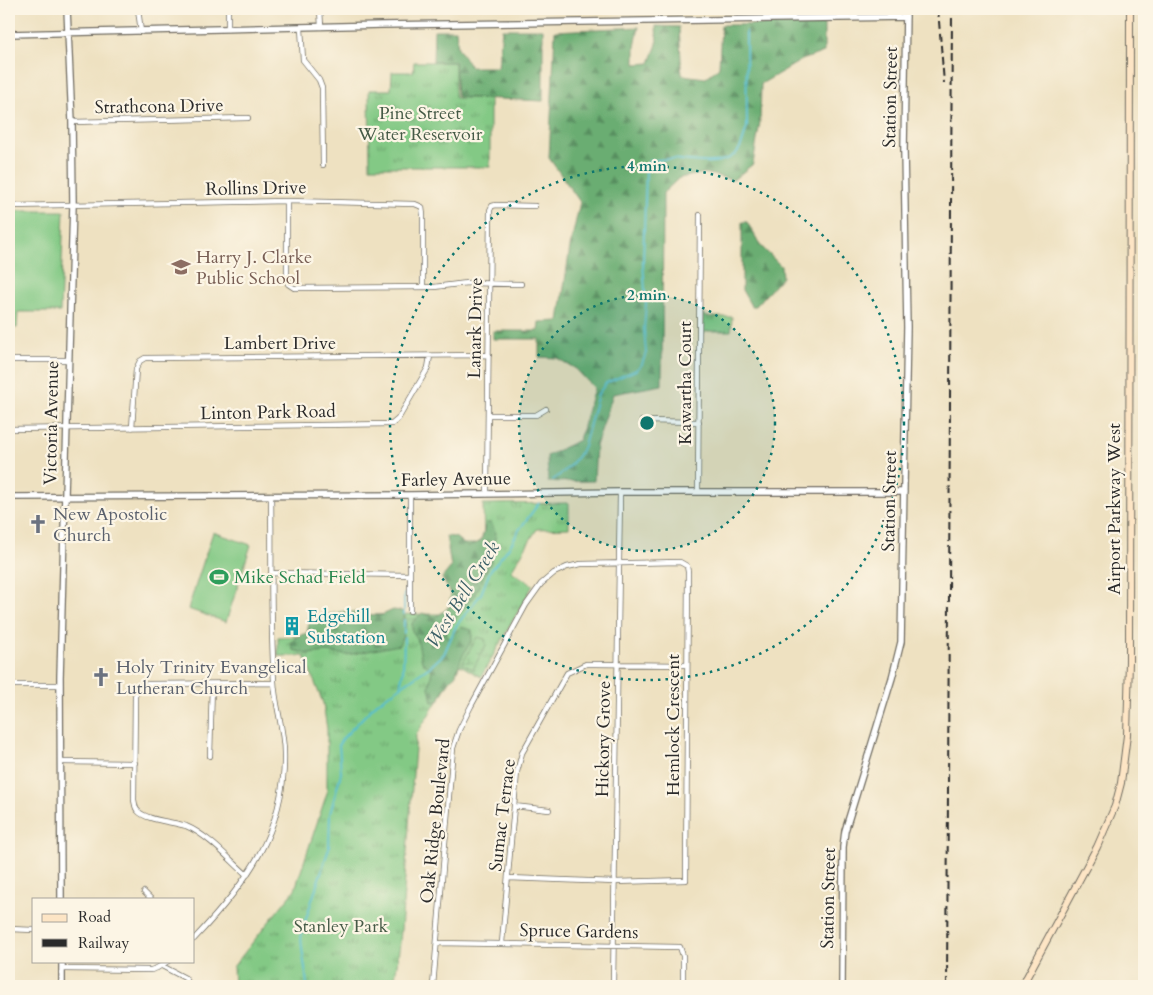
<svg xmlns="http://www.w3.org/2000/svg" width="1153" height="995" viewBox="0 0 1153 995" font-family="Cardo,serif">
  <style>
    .grass { fill: url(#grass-tufts); stroke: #577a58 }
    .forest { fill: url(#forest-firs); stroke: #4a6c4e }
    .wetland { fill: url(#wetland-marsh); stroke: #577a58 }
    .garden { fill: #83c985; stroke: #577a58 }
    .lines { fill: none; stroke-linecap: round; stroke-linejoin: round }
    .stream { stroke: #54bed0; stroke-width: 2 }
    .minor-casing { stroke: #6f6b60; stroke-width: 6 }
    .tertiary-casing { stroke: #6f6b60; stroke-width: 8 }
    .secondary-casing { stroke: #6f6b60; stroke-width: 8 }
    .minor { stroke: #fff; stroke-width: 4.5 }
    .tertiary { stroke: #fff; stroke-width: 5.5 }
    .secondary { stroke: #fde5c5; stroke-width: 6 }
    .rail { stroke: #2b2b2b; stroke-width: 2; stroke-dasharray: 8 4; stroke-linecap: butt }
    .ring { fill: none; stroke: #0f766e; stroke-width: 2.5; stroke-dasharray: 2.5 5 }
    .labels { text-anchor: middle; stroke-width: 4.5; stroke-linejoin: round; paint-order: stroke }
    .street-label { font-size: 18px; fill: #2b2b2b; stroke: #fcf5e5 }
    .park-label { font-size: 18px; fill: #455a46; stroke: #fcf5e5 }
    .education-label { font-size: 18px; fill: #785e54; stroke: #fcf5e5; text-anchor: start }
    .worship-label { font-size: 18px; fill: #5b616d; stroke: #fcf5e5; text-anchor: start }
    .leisure-label { font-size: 18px; fill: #27864d; stroke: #fcf5e5; text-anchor: start }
    .culture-label { font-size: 18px; fill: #0d838f; stroke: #fcf5e5; text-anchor: start }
    .water-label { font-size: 19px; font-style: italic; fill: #395e65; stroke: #fcf5e5 }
    .centre { fill: #0f766e; stroke: #fcf5e5; stroke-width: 2.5 }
    .ring-label { font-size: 15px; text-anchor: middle; font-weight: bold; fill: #0f766e; stroke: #fcf5e5; stroke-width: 4.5; stroke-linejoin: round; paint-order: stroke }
  </style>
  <defs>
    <pattern id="grass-tufts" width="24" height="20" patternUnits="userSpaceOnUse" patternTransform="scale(1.25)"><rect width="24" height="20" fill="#83c985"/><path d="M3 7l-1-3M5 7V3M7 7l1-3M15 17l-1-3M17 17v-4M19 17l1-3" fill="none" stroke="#6ba36d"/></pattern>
    <pattern id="forest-firs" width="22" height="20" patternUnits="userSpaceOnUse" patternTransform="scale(1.25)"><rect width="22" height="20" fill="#6aad72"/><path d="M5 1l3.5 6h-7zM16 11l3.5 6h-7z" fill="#578d5e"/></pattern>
    <pattern id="wetland-marsh" width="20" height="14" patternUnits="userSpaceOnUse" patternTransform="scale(1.25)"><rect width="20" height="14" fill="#83c985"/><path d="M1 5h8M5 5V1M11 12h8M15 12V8" fill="none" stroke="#6ba36d"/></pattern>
  </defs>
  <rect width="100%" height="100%" fill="#fcf5e5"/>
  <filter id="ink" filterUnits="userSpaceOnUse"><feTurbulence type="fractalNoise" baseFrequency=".02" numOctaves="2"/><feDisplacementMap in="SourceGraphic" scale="10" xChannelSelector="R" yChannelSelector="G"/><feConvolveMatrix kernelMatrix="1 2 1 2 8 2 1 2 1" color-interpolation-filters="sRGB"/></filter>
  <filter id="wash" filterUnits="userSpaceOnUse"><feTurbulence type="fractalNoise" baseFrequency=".0096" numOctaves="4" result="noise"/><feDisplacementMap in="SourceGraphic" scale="20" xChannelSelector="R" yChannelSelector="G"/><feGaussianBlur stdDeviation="1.12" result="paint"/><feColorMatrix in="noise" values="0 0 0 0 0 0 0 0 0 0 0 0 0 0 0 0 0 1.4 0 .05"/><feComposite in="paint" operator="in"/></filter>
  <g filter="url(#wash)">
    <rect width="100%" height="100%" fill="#eee1c1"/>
    <!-- grass -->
    <path class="grass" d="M414,62h41v36h35v69h-120l-1,-77h22l1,-18h21z
      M703,314l4,3h25l-1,14h-24l-4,3z
      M569,503v25l-32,1 -26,42 22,14 -52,92 -21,-12 -44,70 -16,208 -6,43h-160l-1,-19 62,-78 32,-96v-64l-4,-26 -19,-47h-26v-19l31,-1v-21l138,-1 8,-38v-32h29l-1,-40z"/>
    <!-- forest -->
    <path class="forest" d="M824,24v28l-22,8 -41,24 -1,38 -7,42 -20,16 -28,-7 -26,5 -16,15 -1,192 -49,9 -17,52 -2,35 -46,1 -1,-26 32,-16 15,-52 -18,-19 -19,-11 -18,-1v-18h-46v-8h45l1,-9 20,-1 11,-74 10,-45 -31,-44 6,-127 84,-4 -4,20v17l15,-1 7,-19 -1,-18 23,1 3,48 24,3 13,-11 2,-42z
      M502,29h41v72l-86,-4 -2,-35h-22l1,-32h22l2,18 13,19h27z
      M742,222h5l14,24 20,20 1,11 -26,29h-5l-9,-16z
      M486,523h5l5,10 -5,29 -18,35 -27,33 2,9 13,-12 11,3v9l-11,20 -5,15 -12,14 -5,13 -7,1 -3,-15 3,-17 -10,-8 -5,-24 -5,-7v-8l10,-10 13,4c9,-5 18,-12 19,-22l-5,-4 -7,-13 9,-11 -5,-31 9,1 13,10 13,-6z
      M393,610l9,1c8,11 2,22 -3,34l-52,10 -20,-3 -19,2 -15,-4 -2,-7 5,-6 11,-4 3,-15 35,-7 35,5z"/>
    <!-- wetland -->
    <path class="wetland" d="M477,637l8,2 1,6 -13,24 -11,-5z"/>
    <!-- garden -->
    <path class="garden" d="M9,211h55l-4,101h-42l-1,16h-8z
      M213,532l38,13 -25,77 -38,-13z"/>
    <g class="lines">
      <!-- stream -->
      <path class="stream" d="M553,480c13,-9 24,-20 31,-34l14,-52 8,-11 30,-13 6,-6 4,-11 -2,-24 2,-25 -3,-41 3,-93 3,-9c7,-1 16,-2 23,-2 17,2 48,8 62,-4 8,-6 10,-19 13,-28l-1,-96
        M404,594v20
        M404,633v-13
        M400,687l3,-15 1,-35
        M307,986c-1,-18 -6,-34 -6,-52l28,-86 1,-34 11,-41 -2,-29 4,-6 34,-35 54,-37 13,-12 12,-28 25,-32 9,-23 20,-25 9,-16 20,-27"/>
    </g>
  </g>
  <g filter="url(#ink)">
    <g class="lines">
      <!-- minor casing -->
      <g class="minor-casing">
        <path id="minor" d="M138,9l3,23
          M320,9l1,18
          M301,28l2,32 16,20 3,8 1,77
          M228,29v-20
          M72,122l176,-4
          M287,201v74l1,9 6,4 140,-1 33,-4 54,1
          M9,206l278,-5 128,3 7,3 1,8v72
          M9,360h59
          M488,415h48l10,-6
          M642,421l57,1
          M132,428l4,-59 4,-8 5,-3 344,-3
          M9,429l383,-5 6,-5 30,-51 2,-12
          M698,491l2,-276
          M487,494l3,-284 2,-4 4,-1 39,1
          M410,495v116
          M272,573l138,2
          M9,685h51
          M210,756l2,-71
          M61,762l74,1
          M514,806l35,4
          M247,875c-17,-15 -39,-40 -61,-49 -12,-4 -41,-6 -48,-15 -3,-2 -3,-7 -4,-11l1,-104 4,-9 9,-3 126,-1
          M144,892l7,7
          M9,929l25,1
          M194,939c51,-54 92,-108 90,-186 0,-24 -9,-48 -10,-72 -4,-62 -2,-124 -3,-186
          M437,943l243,4 3,9v30
          M502,943l15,-171 5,-19 45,-80 19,-9h9l92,1
          M162,966l23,12 6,8
          M62,969l89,1 6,-2 11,-7
          M433,986l20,-238 6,-18 12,-24 55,-101 15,-21 13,-11 13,-6 14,-3 99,-2 7,4 1,6 -2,308 -71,2 -107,-4
          M613,986l7,-494"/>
      </g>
      <!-- tertiary casing -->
      <g class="tertiary-casing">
        <path id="tertiary" d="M9,34l373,-9 524,-8
          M9,497l401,-2 210,-3h284
          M61,899l-1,-222 13,-473 -1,-82 -5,-113
          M62,961v25
          M842,986l1,-139 2,-16 47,-153 9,-36 6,-315 -3,-177 2,-141"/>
      </g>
      <!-- secondary casing -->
      <g class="secondary-casing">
        <path id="secondary" d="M1022,986l75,-139 18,-41 6,-23 6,-48 2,-74 1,-652"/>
      </g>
      <!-- minor -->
      <use href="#minor" class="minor"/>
      <!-- tertiary -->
      <use href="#tertiary" class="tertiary"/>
      <!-- secondary -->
      <use href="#secondary" class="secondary"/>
      <!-- rail -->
      <path class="rail" d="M938,9l6,74
        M947,986l5,-977"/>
    </g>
  </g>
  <!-- distance rings -->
  <circle cx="647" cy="423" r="128" fill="#0f766e" fill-opacity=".12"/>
  <g class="ring">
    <circle cx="647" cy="423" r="128"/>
    <circle cx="647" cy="423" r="257"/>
  </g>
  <!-- icons -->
  <defs>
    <g id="school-bare" transform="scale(1.5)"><path d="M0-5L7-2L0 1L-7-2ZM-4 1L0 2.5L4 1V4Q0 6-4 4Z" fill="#8d6e63" stroke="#fcf5e5" stroke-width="2.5" paint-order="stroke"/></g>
    <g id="church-bare" transform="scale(1.5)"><path d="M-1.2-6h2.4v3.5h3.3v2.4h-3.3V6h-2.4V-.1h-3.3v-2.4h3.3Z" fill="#6b7280" stroke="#fcf5e5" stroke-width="2.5" paint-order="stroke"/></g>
    <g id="stadium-bare" transform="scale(1.5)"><path d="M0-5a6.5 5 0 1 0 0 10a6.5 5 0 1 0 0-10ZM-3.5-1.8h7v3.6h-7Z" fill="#2e9e5b" stroke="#fcf5e5" stroke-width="2.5" paint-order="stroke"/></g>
    <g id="building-bare" transform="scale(1.5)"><path d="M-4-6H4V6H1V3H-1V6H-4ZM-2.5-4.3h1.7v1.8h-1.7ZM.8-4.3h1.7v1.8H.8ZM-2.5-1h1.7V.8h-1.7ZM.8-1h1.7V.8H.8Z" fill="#0f9aa8" stroke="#fcf5e5" stroke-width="2.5" paint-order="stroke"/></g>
  </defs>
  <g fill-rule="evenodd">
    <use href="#school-bare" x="181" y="267"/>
    <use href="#church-bare" x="38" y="524"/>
    <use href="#stadium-bare" x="219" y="577"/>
    <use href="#building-bare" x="292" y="626"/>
    <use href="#church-bare" x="101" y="677"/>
  </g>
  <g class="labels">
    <!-- street labels -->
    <g class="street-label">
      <text transform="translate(890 97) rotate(-89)" y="6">Station Street</text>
      <text transform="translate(159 106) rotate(-1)" y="6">Strathcona Drive</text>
      <text transform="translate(256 188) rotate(-1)" y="6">Rollins Drive</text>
      <text transform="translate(475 328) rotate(-89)" y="6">Lanark Drive</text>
      <text x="280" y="349">Lambert Drive</text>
      <text transform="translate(685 383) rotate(-90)" y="6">Kawartha Court</text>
      <text transform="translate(268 412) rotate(-1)" y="6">Linton Park Road</text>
      <text transform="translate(51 423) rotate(-89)" y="6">Victoria Avenue</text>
      <text transform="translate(456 479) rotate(-1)" y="6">Farley Avenue</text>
      <text transform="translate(889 501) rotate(-89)" y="6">Station Street</text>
      <text transform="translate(1114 509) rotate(-90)" y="6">Airport Parkway West</text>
      <text transform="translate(673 725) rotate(-90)" y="6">Hemlock Crescent</text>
      <text transform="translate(603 739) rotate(-89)" y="6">Hickory Grove</text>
      <text transform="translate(502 815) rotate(-83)" y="6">Sumac Terrace</text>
      <text transform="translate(435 821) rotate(-84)" y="6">Oak Ridge Boulevard</text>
      <text transform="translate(828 898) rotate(-89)" y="6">Station Street</text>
      <text transform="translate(579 931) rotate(1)" y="6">Spruce Gardens</text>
    </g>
    <!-- park labels -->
    <g class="park-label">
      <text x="420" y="119">Pine Street<tspan x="420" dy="21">Water Reservoir</tspan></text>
      <text x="341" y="932">Stanley Park</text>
    </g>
    <!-- education labels -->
    <g class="education-label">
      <text x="196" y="263">Harry J. Clarke<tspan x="196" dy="21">Public School</tspan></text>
    </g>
    <!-- worship labels -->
    <g class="worship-label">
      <text x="53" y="520">New Apostolic<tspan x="53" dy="21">Church</tspan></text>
      <text x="116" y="673">Holy Trinity Evangelical<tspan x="116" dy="21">Lutheran Church</tspan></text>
    </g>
    <!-- leisure labels -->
    <g class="leisure-label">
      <text x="234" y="583">Mike Schad Field</text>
    </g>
    <!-- culture labels -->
    <g class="culture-label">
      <text x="307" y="622">Edgehill<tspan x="307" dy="21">Substation</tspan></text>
    </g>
    <!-- water labels -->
    <g class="water-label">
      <text transform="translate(462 594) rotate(-58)" y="7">West Bell Creek</text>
    </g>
  </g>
  <circle cx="647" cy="423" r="8" class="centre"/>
  <g class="ring-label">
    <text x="647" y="171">4 min</text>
    <text x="647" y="300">2 min</text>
  </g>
  <!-- margin -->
  <rect width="1153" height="995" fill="none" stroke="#fcf5e5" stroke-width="30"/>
  <!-- legend -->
  <rect x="32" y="898" width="162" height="65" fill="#fcf5e5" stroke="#a8a49b"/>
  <rect x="42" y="914" width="25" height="8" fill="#fde5c5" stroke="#a8a49b"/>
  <text x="78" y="922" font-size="15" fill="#2b2b2b">Road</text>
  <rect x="42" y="939" width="25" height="8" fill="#2b2b2b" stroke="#a8a49b"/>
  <text x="78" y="948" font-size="15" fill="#2b2b2b">Railway</text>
</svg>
